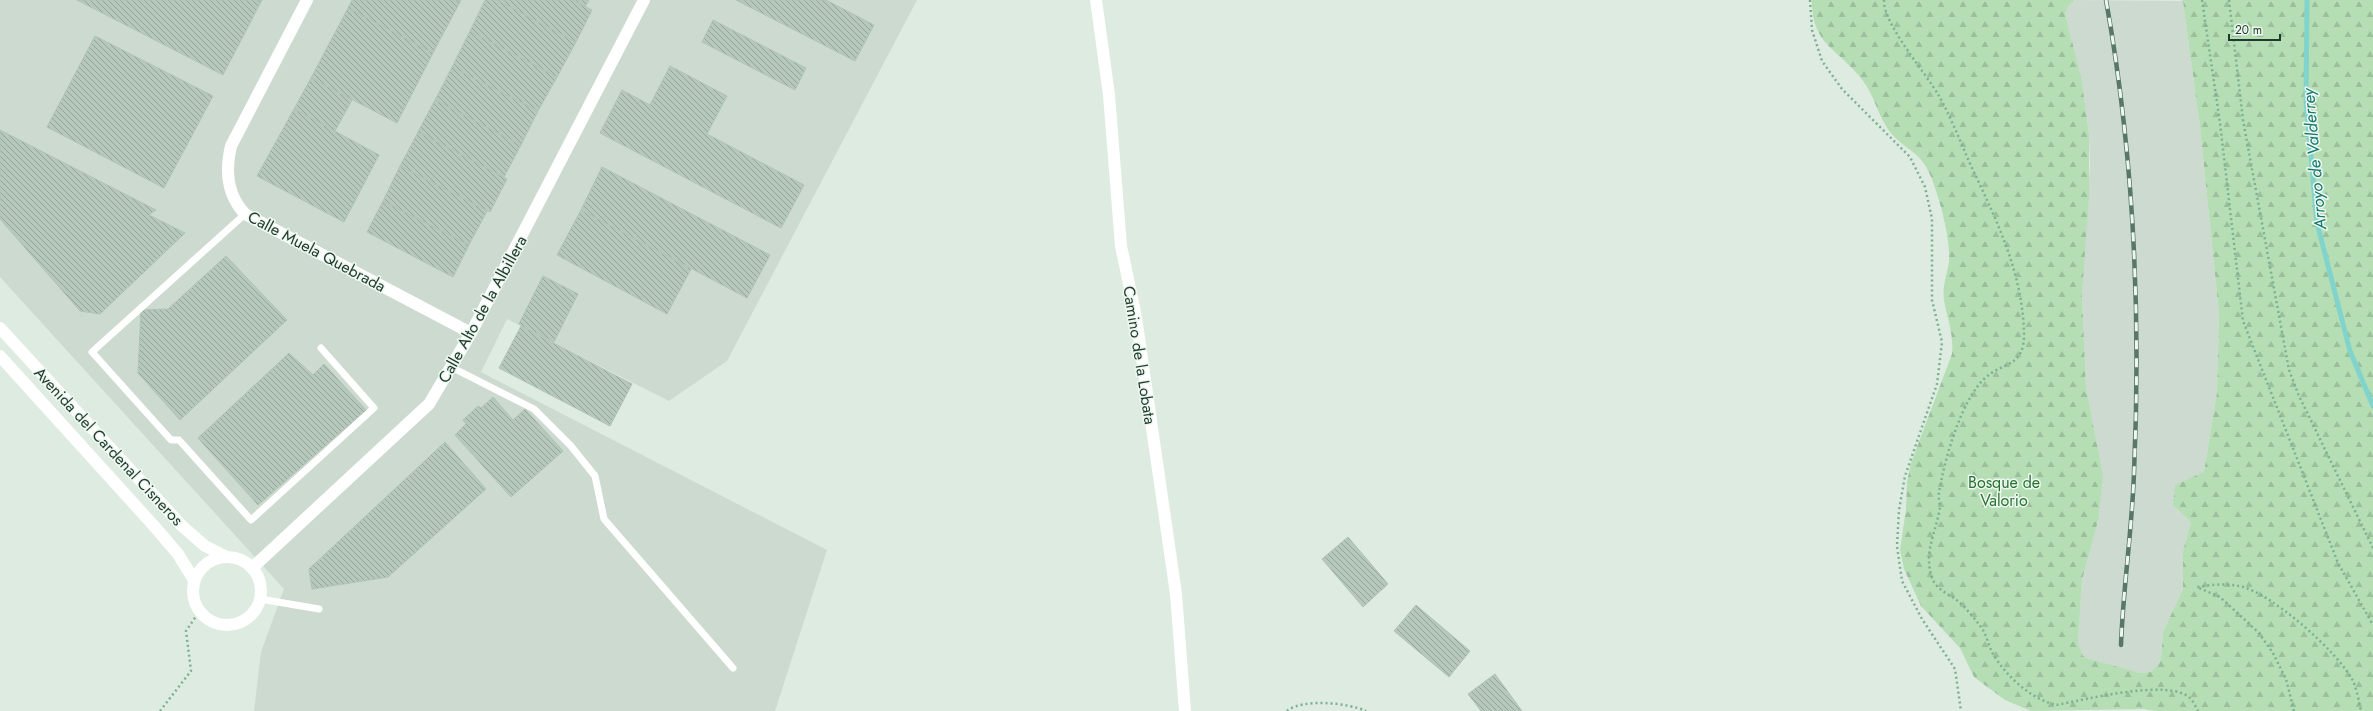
<svg xmlns="http://www.w3.org/2000/svg" width="2373" height="711" viewBox="0 0 2373 711" font-family="Jost,sans-serif">
  <style>
    .built { fill: #ccdad0 }
    .forest { fill: url(#forest-firs) }
    .lines { fill: none; stroke-linecap: round; stroke-linejoin: round }
    .stream { stroke: #81d4cb; stroke-width: 5 }
    .building { fill: url(#building-back-hatch); stroke: #b0c4b6 }
    .path { stroke: #7cb092; stroke-width: 2.5; stroke-dasharray: 2 3; stroke-linecap: butt }
    .service { stroke: #fff; stroke-width: 7 }
    .minor { stroke: #fff; stroke-width: 12 }
    .tertiary { stroke: #fff; stroke-width: 12 }
    .rail-casing { stroke: #587767; stroke-width: 4.5 }
    .rail { stroke: #eef7f0; stroke-width: 3; stroke-dasharray: 9; stroke-linecap: butt }
    .labels { text-anchor: middle; stroke-width: 3; stroke-linejoin: round; paint-order: stroke }
    .street-label { font-size: 16px; fill: #1e3b2c; stroke: #eef7f0 }
    .park-label { font-size: 16px; fill: #267430; stroke: #eef7f0 }
    .water-label { font-size: 17px; font-style: italic; fill: #157a70; stroke: #eef7f0 }
  </style>
  <defs>
    <pattern id="forest-firs" width="22" height="20" patternUnits="userSpaceOnUse"><rect width="22" height="20" fill="#b5deb5"/><path d="M5 1l3.5 6h-7zM16 11l3.5 6h-7z" fill="#9bbf9c"/></pattern>
    <pattern id="building-back-hatch" width="6" height="6" patternUnits="userSpaceOnUse"><rect width="6" height="6" fill="#b6c8bc"/><path d="M-1 5l2 2M0 0l6 6M5-1l2 2" fill="none" stroke="#93a499"/></pattern>
  </defs>
  <rect width="100%" height="100%" fill="#deebe1"/>
  <!-- built -->
  <path class="built" d="M0,0h917l-190,361 -58,40 -162,-82 -26,53 346,178 -52,161h-521l7,-59 23,-63 -284,-312z
    M2075,0l108,1 17,126 19,186 -2,79 -13,80 -31,33 18,17 -8,29v38l-20,43 -2,27 -4,7 -7,6 -10,1 -42,-10 -15,-7 -5,-13 4,-63 16,-59 -12,-132 -4,-94 8,-130 -1,-31 -8,-58 -16,-62 4,-9z"/>
  <!-- forest -->
  <path class="forest" d="M1812,0h263l-6,5 -4,9 16,62 8,58v63l-7,98 4,94 17,86 -5,46 -16,59 -4,63 5,13 6,3 51,14 10,-1 7,-6 4,-7 2,-27 20,-43v-38l8,-29 -18,-17 2,-20 29,-13 13,-80 2,-79 -19,-186 -17,-126 -3,-1h193v711h-218l-11,-2 -113,2 -26,-11 -31,-23 -14,-29 -39,-42 -17,-37 -4,-19 6,-41 1,-27 4,-19 41,-109c2,-19 -5,-36 -8,-54 -2,-14 3,-25 5,-39 2,-22 -12,-77 -24,-96 -9,-14 -25,-20 -35,-33 -12,-15 -15,-36 -27,-51 -22,-31 -52,-35 -51,-81z"/>
  <g class="lines">
    <!-- stream -->
    <path class="stream" d="M2307,0l-1,101 11,122 33,128 23,55"/>
  </g>
  <!-- building -->
  <path class="building" d="M77,0h185l-39,75z
    M352,0h109l-28,53 -85,-45z
    M485,0h12l79,42 -19,35 -87,-46z
    M497,0h76l19,10 -16,32z
    M573,0h16l-4,7z
    M736,0h90l48,25 -19,36z
    M348,8l85,45 -36,70 -86,-45z
    M713,20l93,48 -11,22 -93,-48z
    M470,31l87,46 -19,34 -86,-44z
    M95,36l118,60 -49,92 -117,-61z
    M670,66l57,30 -20,38 97,51 -23,43 -181,-95 22,-43 28,15z
    M452,67l86,44 -17,34 -86,-45z
    M311,78l41,22 -17,31 -41,-22z
    M435,100l86,45 -17,32 -86,-45z
    M294,109l85,46 -35,67 -87,-46z
    M0,130l156,80 -7,5 36,18 -85,81 -20,-3 -80,-92z
    M418,132l89,47 -17,33 -90,-46z
    M400,166l87,45 -18,34 -86,-44z
    M602,167l168,88 -23,43 -166,-88z
    M383,201l86,44 -16,32 -86,-45z
    M581,210l110,59 -24,45 -110,-59z
    M226,256l61,64 -107,100 -42,-47 3,-63 27,-1z
    M543,276l35,18 -24,48 -35,-18z
    M521,326l111,58 -22,42 -111,-58z
    M289,353l24,22 11,-11 42,46 -108,95 -60,-67z
    M493,397l20,23 12,-11 38,42 -52,46 -56,-62 11,-11 -3,-4 15,-14 3,2z
    M445,442l41,47 -98,88 -76,12 -3,-20z
    M1348,537l40,47 -25,23 -41,-48z
    M1416,605l54,46 -21,26 -55,-46z
    M1495,674l27,37h-41l-13,-17z"/>
  <g class="lines">
    <!-- path -->
    <path class="path" d="M1810,0l2,30 10,31 20,28 68,68 15,30 7,32v81l10,42 -5,42 -32,92 -6,34 -2,36 5,35 20,38 33,50 6,42
      M1884,0c-1,24 42,73 55,96 13,23 22,48 33,72 25,53 50,104 52,164 1,36 -20,29 -39,46 -24,22 -41,83 -46,115 -1,6 2,13 0,20 -5,23 -15,41 -7,65 5,13 18,16 27,24 8,7 16,17 22,25 6,8 7,18 12,27 13,22 38,45 63,51 28,-5 113,-27 134,-7 3,3 6,9 8,13
      M2202,0l18,123 23,198 95,242 35,62
      M2229,0l14,120 46,250 10,26 74,152
      M160,711l31,-40 -5,-40 13,-19
      M1287,711c16,-13 61,-8 79,0
      M2294,711l-8,-32 -13,-26 -15,-21 -38,-35 -23,-10c14,-2 28,-4 42,-1 32,6 100,67 114,95 4,9 6,21 8,30"/>
    <!-- service -->
    <path class="service" d="M245,214l-153,138 79,88h8l72,80 123,-112 -53,-60
      M451,367l83,42 37,37 24,30 9,43 129,149
      M260,599l59,10"/>
    <!-- minor -->
    <path class="minor" d="M307,0l-76,146c-6,25 -4,49 14,68l226,119
      M1096,0l13,95 12,151 15,71 40,277 9,117
      M252,568l177,-164 42,-71 173,-333"/>
    <!-- tertiary -->
    <path class="tertiary" d="M0,328l182,198 23,20 20,10
      M0,356l154,170 24,28 16,26
      M193 591a34 34 0 1 1 68 0a34 34 0 1 1-68 0Z"/>
    <!-- rail casing -->
    <g class="rail-casing">
      <path id="rail" d="M2106,0c28,155 35,316 28,473 -2,58 -11,115 -13,172"/>
    </g>
    <!-- rail -->
    <use href="#rail" class="rail"/>
  </g>
  <g class="labels">
    <!-- street labels -->
    <g class="street-label">
      <text transform="translate(317 251) rotate(28)" y="6">Calle Muela Quebrada</text>
      <text transform="translate(482 309) rotate(-61)" y="6">Calle Alto de la Albillera</text>
      <text transform="translate(1140 355) rotate(81)" y="6">Camino de la Lobata</text>
      <text transform="translate(109 446) rotate(47)" y="6">Avenida del Cardenal Cisneros</text>
    </g>
    <!-- park labels -->
    <g class="park-label">
      <text x="2004" y="488">Bosque de<tspan x="2004" dy="18">Valorio</tspan></text>
    </g>
    <!-- water labels -->
    <g class="water-label">
      <text transform="translate(2314 159) rotate(-95)" y="6">Arroyo de Valderrey</text>
    </g>
  </g>
  <!-- scale -->
  <path d="M2229 34v6h51v-6" fill="none" stroke="#1e3b2c" stroke-width="2"/>
  <text x="2235" y="34" font-size="12" fill="#1e3b2c" stroke="#eef7f0" stroke-width="3" paint-order="stroke">20 m</text>
</svg>
